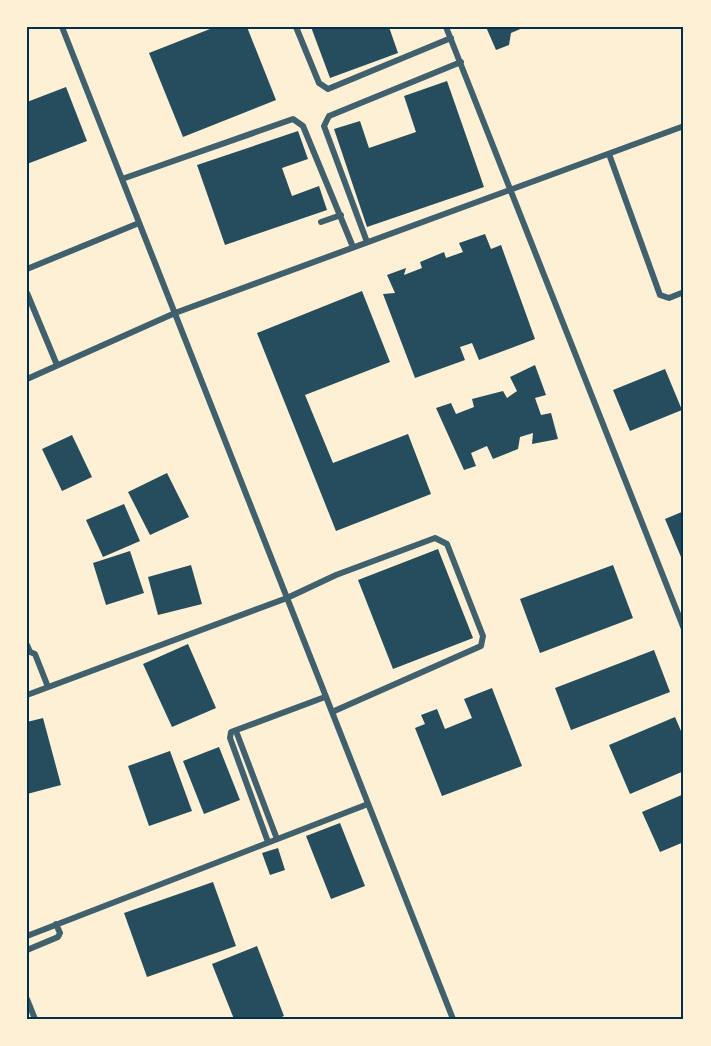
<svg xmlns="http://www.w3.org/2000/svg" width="711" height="1046" viewBox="0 0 711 1046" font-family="'Space Grotesk',sans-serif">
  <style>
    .building { fill: #264d5e }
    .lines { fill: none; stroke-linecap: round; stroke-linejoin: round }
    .minor { stroke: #3f606c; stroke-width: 6 }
    .neatline { fill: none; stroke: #003049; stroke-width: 2 }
  </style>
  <rect width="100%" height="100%" fill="#fdf0d5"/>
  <!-- building -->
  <path class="building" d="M215,27h32l29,73 -93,37 -34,-84z
    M311,27h78l9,26 -68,25z
    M486,27h39l-14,6 -2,12 -13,5z
    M447,81l37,106 -117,40 -33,-98 26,-8 9,27 47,-16 -12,-36z
    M66,87l21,54 -60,23v-62z
    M298,131l10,28 -26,9 10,28 27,-10 8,24 -102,35 -28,-80z
    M485,234l6,15 10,-4 34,94 -56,21 -7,-17 -12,4 5,13 -50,18 -32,-84 12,-1 -8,-18 19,-7 -2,7 18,-7 -2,-6 24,-10 2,6 17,-6 -4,-9z
    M362,291l28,71 -85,33 28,68 75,-29 23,60 -95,37 -79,-198z
    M535,365l11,30 -11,3 6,17 10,-2 7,26 -26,5 1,-11 -13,4 -2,12 -25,10 -6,-13 -16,7 5,13 -12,4 -28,-62 15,-5 5,11 18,-7 -2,-8 31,-8 4,7 10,-7 -7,-14z
    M665,369l17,41 -52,21 -17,-41z
    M72,435l20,42 -30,14 -20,-42z
    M167,473l22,44 -39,18 -22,-43z
    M124,504l16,37 -37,16 -17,-37z
    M684,511v53l-19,-45z
    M438,549l35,89 -80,31 -35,-89z
    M130,551l14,42 -38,12 -13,-42z
    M191,565l11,39 -44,11 -10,-38z
    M613,565l20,53 -93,35 -20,-54z
    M188,644l28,64 -44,19 -29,-63z
    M654,650l16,42 -99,38 -16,-42z
    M492,688l30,78 -80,30 -27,-68 10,-4 -4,-9 16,-6 8,20 27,-11 -8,-19z
    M675,717l9,21v33l-54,23 -21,-49z
    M43,718l18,67 -34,9v-72z
    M219,747l21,53 -36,14 -21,-53z
    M170,751l22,60 -43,15 -21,-60z
    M684,794v48l-24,10 -18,-40z
    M340,823l25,63 -34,13 -25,-63z
    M278,848l7,22 -15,5 -8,-22z
    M213,882l23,64 -89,31 -23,-64z
    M257,946l27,70 -7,3h-43l-22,-55z"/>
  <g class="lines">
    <!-- minor -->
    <path class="minor" d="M62,27l391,992
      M296,27l23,56 9,6 123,-51
      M446,27l238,602
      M609,154l51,141 9,3 15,-6
      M122,179l171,-60 10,7 50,121
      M321,222l20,-7
      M367,242l-43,-116 5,-10 132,-54
      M27,269l112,-46
      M27,293l30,72
      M27,379l148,-66 509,-187
      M27,645l3,7 5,2 13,33
      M27,695l260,-97 49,-23 99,-37 12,6 36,92 -2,10 -149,66
      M236,731l41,108
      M268,842l-38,-104 1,-6 94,-35
      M27,936l341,-132
      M27,950l31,-13 2,-4 -4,-9
      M27,999l8,20"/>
  </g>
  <!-- border -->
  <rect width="711" height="1046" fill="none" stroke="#fdf0d5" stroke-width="57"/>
  <rect x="28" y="28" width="654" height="990" class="neatline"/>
</svg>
